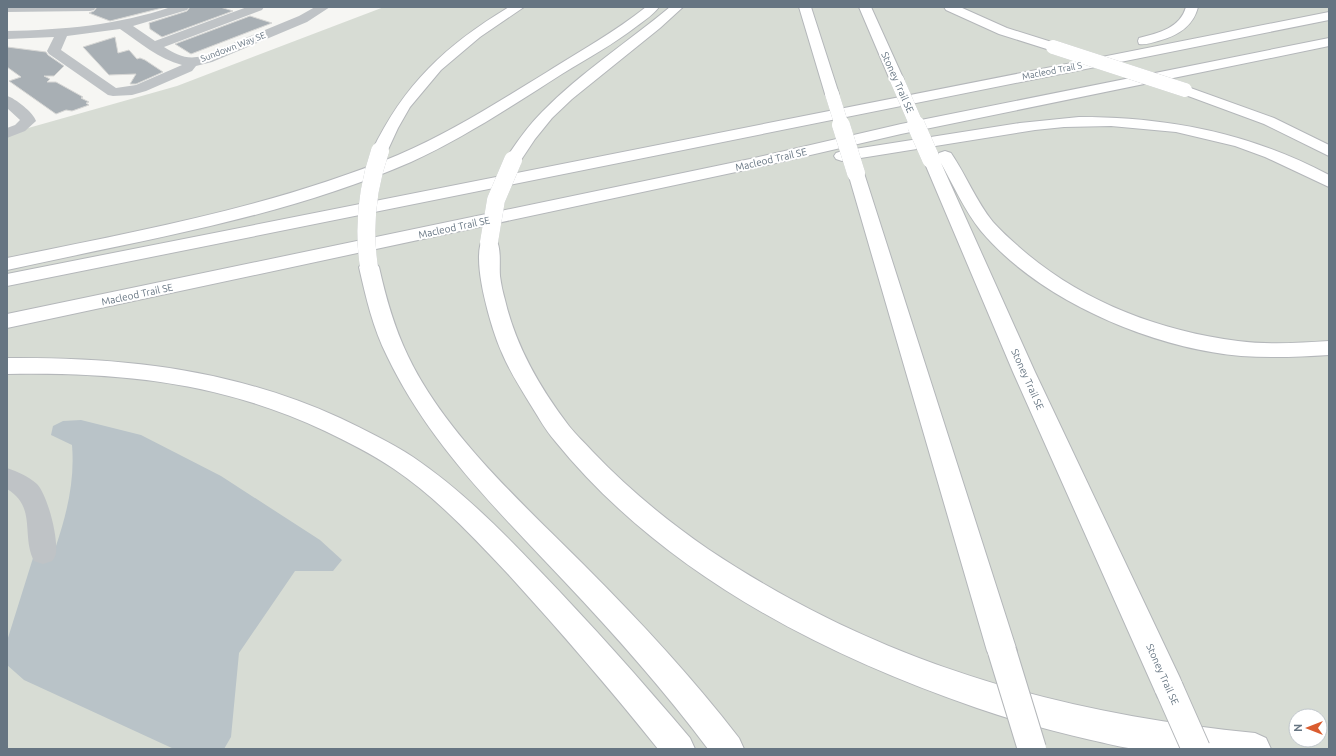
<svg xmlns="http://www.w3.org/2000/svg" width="1336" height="756" viewBox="0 0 1336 756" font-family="Ubuntu,sans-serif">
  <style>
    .green { fill: #d7dcd4; fill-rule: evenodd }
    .water { fill: #b9c3c8 }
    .building { fill: #a8afb4; stroke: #d7d7d5 }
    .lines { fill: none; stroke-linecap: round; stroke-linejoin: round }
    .highway-casing { stroke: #b4b7ba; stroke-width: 2 }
    .minor { fill: #bfc3c6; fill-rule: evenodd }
    .highway { fill: #fff; fill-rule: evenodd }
    .highway-bridge-far2-casing { stroke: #b4b7ba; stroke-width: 14; stroke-linecap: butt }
    .highway-bridge-far1-casing { stroke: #b4b7ba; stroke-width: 18; stroke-linecap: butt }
    .highway-bridge-casing { stroke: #b4b7ba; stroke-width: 30; stroke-linecap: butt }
    .highway-bridge-far2 { stroke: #fff; stroke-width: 14 }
    .highway-bridge-far1 { stroke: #fff; stroke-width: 18 }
    .highway-bridge { stroke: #fff; stroke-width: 28 }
    .labels { text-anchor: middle; stroke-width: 4; stroke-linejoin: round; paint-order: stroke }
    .far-street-label { font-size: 9px; fill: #667582; stroke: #fff }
    .street-label { font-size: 10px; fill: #667582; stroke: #fff }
  </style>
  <rect width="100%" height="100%" fill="#f6f6f3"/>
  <!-- green -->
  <path class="green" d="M384,7h945v742h-1322v-615l170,-48zM1296,716h24v24h-24z"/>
  <!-- water -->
  <path class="water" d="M81,420l60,15 80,41 99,64 22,20 -9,11h-38l-56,82 -8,84 -7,12h-50l-150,-69 -17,-15v-24l26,-83 23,-12c11,-33 19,-66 16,-101l-21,-10 2,-9 10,-5z"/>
  <!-- building -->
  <path class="building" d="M97,7h69l-56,14 -21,-8 5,-2z
    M190,7h30l13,4 -71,26 -12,-8 -1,-6 38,-12z
    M250,16l22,7 -81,31 -16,-10z
    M115,37l3,16 11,-3 8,9 3,-1 5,2 18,12 -27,12h-6l6,-10 -27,1 -26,-28z
    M7,47l39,5 2,3 16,11 -10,10h-10l6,3 -3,3h9l27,15 -2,1 8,4 -3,1 3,2 -17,6 -6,-1 -10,4 -47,-33 12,-4 -14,-10z"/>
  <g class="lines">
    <!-- highway casing -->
    <g class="highway-casing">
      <path id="highway" d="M509,7h15l-44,30 -39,33 -31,37 -12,21 -12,26 -6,2 -6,-2 -2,-3c32,-67 74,-106 137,-144z
        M646,7h13c-5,7 -14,13 -22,19 -23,18 -49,32 -75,48 -49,31 -98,64 -151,88 -128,56 -269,78 -404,108v-12c131,-27 266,-51 391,-103 52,-22 100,-53 149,-83 33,-21 68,-40 99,-65z
        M670,7h13l-23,21 -88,71 -20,19 -17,21 -16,24 -6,2 -6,-2 -2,-3c11,-17 23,-34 37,-48 39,-40 86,-70 128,-105z
        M799,7h12l28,87 -2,3 -5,1 -5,-1 -2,-3z
        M859,7h12l33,73 -2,3 -5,1 -5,-1 -2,-3z
        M944,7h16l47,21 51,16 2,3 -2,3 -5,1 -54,-17 -53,-24z
        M1186,7h12c-5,20 -21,29 -40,34 -7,2 -12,4 -19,3l-1,-3 1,-3c20,-5 41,-10 47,-31z
        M1329,12v8l-1322,266v-12z
        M1329,38v8l-428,88 -151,35 -743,159v-14l743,-155 151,-35z
        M1185,86l89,32 55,27v11l-65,-32 -84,-31 -2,-3 2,-3z
        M1079,117c89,0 171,16 250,58v12l-64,-30 -30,-11 -59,-14 -65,-6 -47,1 -29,3 -193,31 -6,-2 -2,-3 2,-3 6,-2 178,-28z
        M945,151l6,2c15,22 25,48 42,69 8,9 17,17 26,25 61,54 140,84 219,94 31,4 61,2 91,0v14c-30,2 -58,3 -88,1 -89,-8 -201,-55 -260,-125 -17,-21 -27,-45 -40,-68l94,209 145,306 4,10 -4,10 -11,5 -11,-5 -145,-326 -90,-213 2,-3 6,-2 6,2 2,-3z
        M856,168l6,1 2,4 153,478 -5,10 -10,4 -10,-4 -5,-10 -139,-478 2,-4z
        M489,236l6,2c7,9 4,27 5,38 1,8 3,17 5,24 11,47 35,88 64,126 7,9 16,17 23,25 35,37 74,69 116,98 169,113 347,164 547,184l11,5 5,11c-31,0 -62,0 -93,0 -14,0 -28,1 -41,0 -15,-1 -31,-6 -46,-9 -39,-9 -77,-19 -114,-32 -157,-54 -316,-136 -422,-267 -9,-10 -16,-23 -23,-34 -11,-18 -22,-35 -30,-54 -10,-22 -32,-94 -19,-115z
        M369,261l7,2 3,4c7,31 15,60 29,89 37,78 115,148 176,209 55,55 108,112 155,173l5,11h-36c-44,-59 -93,-114 -144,-168 -65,-69 -135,-137 -177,-225 -14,-28 -21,-58 -28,-89l3,-4z
        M7,358c118,-1 225,11 333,60 25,12 50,24 73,39 46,31 87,72 126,113 52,54 102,110 151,168l5,11h-37c-48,-60 -98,-118 -150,-175 -35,-37 -71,-76 -114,-105 -22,-15 -46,-27 -69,-38 -104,-49 -205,-59 -318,-57z"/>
    </g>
    <!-- minor -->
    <path class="minor" d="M7,7h89l-2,3 -4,1 -83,1z
      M171,7h18l-2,3 -54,16 22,15 92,-34h17l-2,3 -98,37c13,8 23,13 38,9l97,-40 16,-9h15l-23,15 -95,40 -16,4 -4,5 -46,20 -14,4 -19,1 -5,-1 -59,-41 -2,-3 7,-14 -47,2v-8c56,-1 111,-6 164,-24zM120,29c19,13 39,30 62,36l-46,20 -20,3 -55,-38 6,-14z
      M7,96c8,2 27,17 29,25l-11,10 -18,7v-10l8,-3 5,-5 -13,-12z
      M7,468c11,4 21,8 30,16 11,12 21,53 19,69 0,2 -2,6 -4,8l-9,3 -9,-3c-13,-26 3,-54 -27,-72z"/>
    <!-- highway -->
    <use href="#highway" class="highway"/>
    <!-- highway-bridge-far2 casing -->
    <g class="highway-bridge-far2-casing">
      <path id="highway-bridge-far2" d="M1053,47l132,43
        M897,80l20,46
        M832,94l10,32"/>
    </g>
    <!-- highway-bridge-far1 casing -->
    <g class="highway-bridge-far1-casing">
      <path id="highway-bridge-far1" d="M841,125l15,48
        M916,125l15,34
        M489,242l7,-42 17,-40
        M369,267c-6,-40 -2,-78 11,-116"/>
    </g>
    <!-- highway-bridge casing -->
    <g class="highway-bridge-casing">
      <path id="highway-bridge" d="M1002,651l30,98
        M1169,688l27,61"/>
    </g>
    <!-- highway-bridge-far2 -->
    <use href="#highway-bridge-far2" class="highway-bridge-far2"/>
    <!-- highway-bridge-far1 -->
    <use href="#highway-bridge-far1" class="highway-bridge-far1"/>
    <!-- highway-bridge -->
    <use href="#highway-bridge" class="highway-bridge"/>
  </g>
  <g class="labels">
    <!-- far-street labels -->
    <g class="far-street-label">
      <text transform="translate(233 47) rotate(-21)" y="3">Sundown Way SE</text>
      <text transform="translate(1052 71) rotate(-11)" y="3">Macleod Trail S</text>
    </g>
    <!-- street labels -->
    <g class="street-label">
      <text transform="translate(898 82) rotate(66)" y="4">Stoney Trail SE</text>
      <text transform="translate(771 159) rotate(-13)" y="4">Macleod Trail SE</text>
      <text transform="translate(454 227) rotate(-12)" y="4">Macleod Trail SE</text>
      <text transform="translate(137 294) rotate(-12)" y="4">Macleod Trail SE</text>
      <text transform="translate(1028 379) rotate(66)" y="4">Stoney Trail SE</text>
      <text transform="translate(1163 674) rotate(66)" y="4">Stoney Trail SE</text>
    </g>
  </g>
  <!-- border -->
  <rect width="1336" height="756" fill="none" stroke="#667582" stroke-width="16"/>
  <!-- north arrow -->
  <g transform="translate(1308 728) rotate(270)"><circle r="19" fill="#ffffff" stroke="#c2c8cd"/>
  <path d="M0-3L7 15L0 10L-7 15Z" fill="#da5c2f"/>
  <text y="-6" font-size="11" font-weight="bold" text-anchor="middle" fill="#667582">N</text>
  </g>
</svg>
